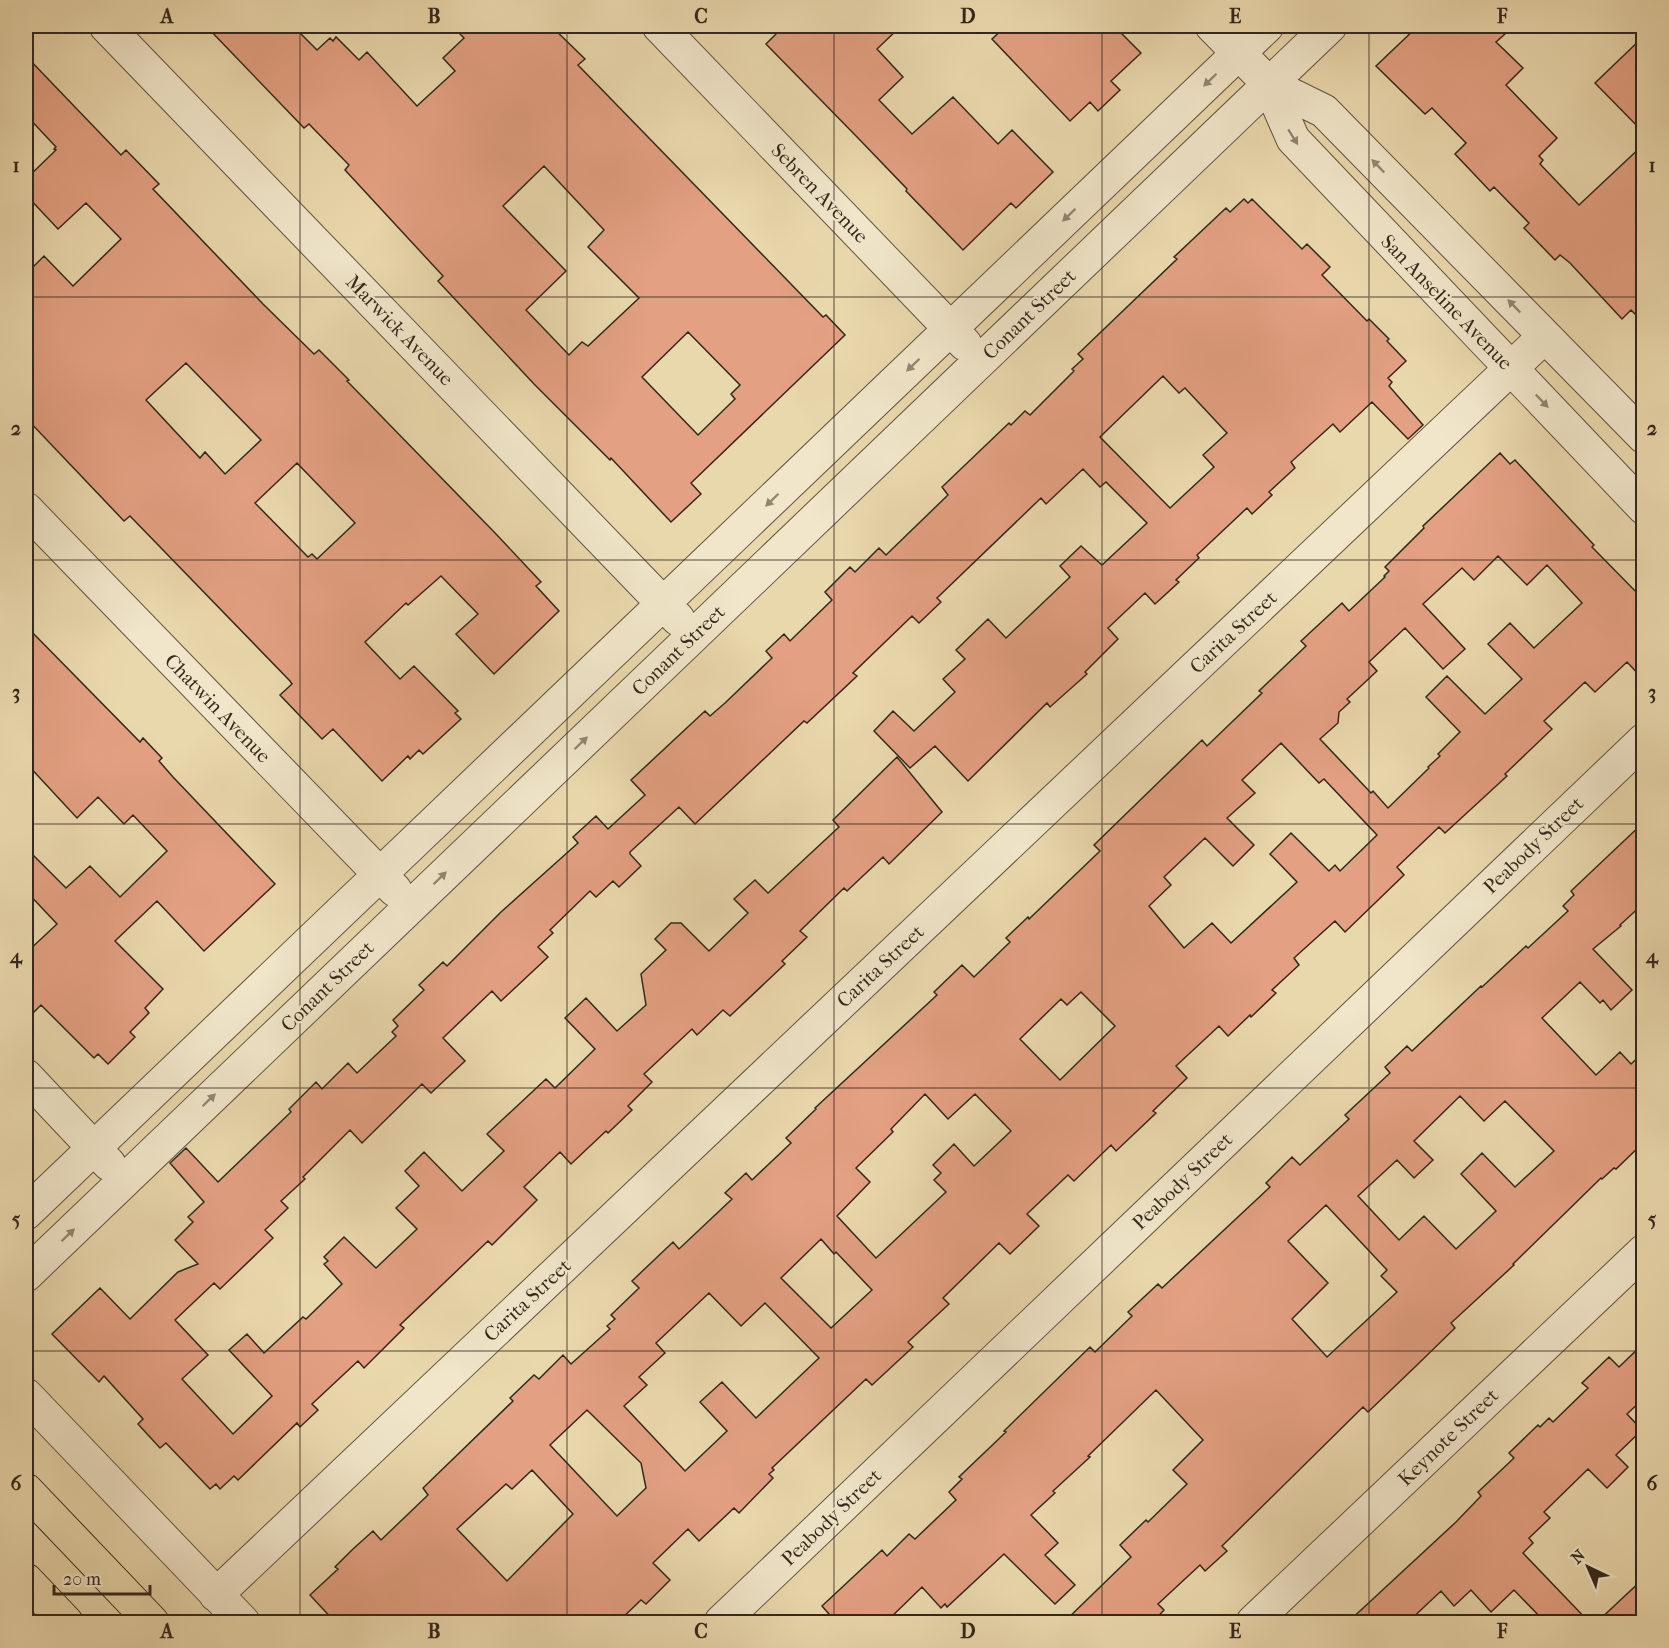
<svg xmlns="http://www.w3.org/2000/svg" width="1669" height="1648" viewBox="0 0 1669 1648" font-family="'IM FELL French Canon',serif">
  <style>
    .building { fill: #e3a082; stroke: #33271c; stroke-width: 1.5; fill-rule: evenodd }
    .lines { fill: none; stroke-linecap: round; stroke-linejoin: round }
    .minor-casing { stroke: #615340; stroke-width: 35 }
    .major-casing { stroke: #33271c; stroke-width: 35 }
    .minor { stroke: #f1e6ca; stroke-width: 33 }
    .major { stroke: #ead8ad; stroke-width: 33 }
    .oneway { fill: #928673 }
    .grid { fill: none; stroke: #33271c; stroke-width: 1.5; stroke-opacity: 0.55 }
    .labels { text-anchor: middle; stroke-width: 4.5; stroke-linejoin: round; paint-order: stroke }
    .street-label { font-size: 20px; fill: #33271c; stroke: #f1e6ca }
    .neatline { fill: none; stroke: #33271c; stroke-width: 2 }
    .grid-label { font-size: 20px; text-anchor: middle; font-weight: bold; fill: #33271c }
  </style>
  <rect width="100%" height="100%" fill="#ead8ad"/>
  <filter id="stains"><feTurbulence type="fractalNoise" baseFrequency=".00333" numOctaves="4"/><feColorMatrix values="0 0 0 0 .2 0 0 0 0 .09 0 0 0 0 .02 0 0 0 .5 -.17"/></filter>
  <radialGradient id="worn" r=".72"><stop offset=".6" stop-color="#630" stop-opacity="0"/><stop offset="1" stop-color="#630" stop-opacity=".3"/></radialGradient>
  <!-- building -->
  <path class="building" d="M206,26h87l24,24 13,-12 3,3 3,-4 23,23 8,-8 50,54 38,-35 -12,-13 21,-20 -12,-12h99l34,33 -7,6 245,252 3,-2 19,20 -154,148 10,11 -30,28 -60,-64 -1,2 -76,-76 -96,-103 5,-5 -98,-106 4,-5 -40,-41 -5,4zM544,166l60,64 -16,17 51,51 -51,48 -6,-4 -13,13 -43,-45 40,-39 -63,-65zM688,332l52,53 -9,9 4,5 -37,36 -56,-58z
    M784,26h117l-24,23 26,28 -24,23 33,34 41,-37 45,47 14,-14 41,42 -37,36 -5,-5 -48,47 -57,-59 1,-2 -49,-51 -92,-94z
    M1006,26h108l27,27 -30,28 9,9 -22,21 -8,-9 -20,19 -78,-82z
    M1418,26h96l-18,16 27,26 -17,17 51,53 -18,18 4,4 -3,4 39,41 65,-61v179l-13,-13 -9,9 -52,-56 -10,-8 -5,5 -31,-32 5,-5 -35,-36 -4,4 -35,-37 11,-11 -34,-35 -7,6 -49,-48z
    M1644,36v97l-49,-50z
    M26,56l95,99 5,-5 33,34 -6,5 110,115 51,50 5,-4 30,30 -2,1 150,154 44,47 -5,4 23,25 -65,63 -38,-40 22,-20 -37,-38 -33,29 -2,-2 -41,39 35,37 14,-13 44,45 -3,2 6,6 -38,35 -4,-4 -9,9 -2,-3 -26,25 -49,-52 -11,10 -42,-44 12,-11 -2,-3 -160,-165 -6,5 -98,-103v-144l18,-18 29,30 48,-47 -35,-36 -28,26 -32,-34v-16l30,-29 -2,-1 2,-2 -30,-32zM186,363l75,77 -36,34 -20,-22 -5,6 -54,-58zM297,463l58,60 -38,36 -5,-5 -4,3 -53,-54z
    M1244,199l4,4 4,-4 50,50 5,-5 23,23 -8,8 45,46 2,-2 20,20 -2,2 19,20 -18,17 4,4 -3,4 34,39 -15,14 -36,-37 -32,30 -7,-8 -42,38 4,6 -26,24 3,3 -20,19 -5,-6 -50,47 2,3 -23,22 3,2 -24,22 -10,-11 -37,35 10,11 -33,33 2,2 -37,33 -3,-4 -79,78 -33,-35 -25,22 -36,-37 19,-20 21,20 41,-39 -12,-13 22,-20 -9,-9 32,-31 18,19 64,-61 -10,-11 21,-20 21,19 45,-42 -41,-41 -6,5 -17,-18 -37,35 -5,-6 -104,100 4,4 -22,21 -7,-7 -59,57 4,3 -50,47 -3,-2 -109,103 -16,-17 -49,45v2l11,12 -22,21 -6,-6 -17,16 -6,-6 -40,39 3,3 -15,14 10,10 -47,44 -9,-10 -49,47 22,23 -34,32 -9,-9 -60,59 -12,-13 -47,47 2,2 -24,22 7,7 -23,22 8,8 -53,51 -6,-6 -39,37 33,35 -26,24 51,55 39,-38 -43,-46 18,-16 17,19 39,-36 3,2 36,-35 -18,-20 4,-3 -4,-4 20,-20 32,31 41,-39 -21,-21 23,-22 -14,-15 19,-19 38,39 42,-40 -17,-17 59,-55 9,9 40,-39 -30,-31 21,-20 31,33 29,-26 -5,-31 25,-24 -11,-11 16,-16h10l28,28 39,-38 -14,-14 21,-19 13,13 71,-66 -6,-7 64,-63 45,55 -53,52 -6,-7 -36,34 -3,-3 -44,43 7,6 -25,24 3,3 -55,52 -7,-6 -26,25 -5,-6 -48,45 8,8 -24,24 4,4 -24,23 -2,-2 -35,33 -11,-12 -36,35 13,13 -45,45 -4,-4 -88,84 4,3 -40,40 -6,-7 -46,43 6,6 -18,17 -3,-4 -59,57 -4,-4 -14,13 -4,-5 -6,5 -44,-46 -6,5 -22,-24 5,-5 -39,-43 -5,6 -47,-48 48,-46 30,31 48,-47 20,-8 -23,-24 18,-18 -5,-5 16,-15 -34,-39 16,-15 32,34 73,-70 -2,-3 27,-27 6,7 26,-26 9,10 39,-37 -4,-4 6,-6 -5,-6 31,-30 -5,-5 24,-23 4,4 54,-54 77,-69 -5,-6 23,-21 12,13 37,-34 -14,-15 74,-69 5,5 15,-13 47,-45 -6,-7 18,-17 6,7 42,-41 -7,-8 25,-25 5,5 24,-24 7,7 62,-60 -6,-8 67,-64 2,2 14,-14 5,4 44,-44 -2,-2 11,-10 -5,-5 99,-95 -3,-2 52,-49 4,4zM1163,376l16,17 6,-5 42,45 -24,22 11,12 -44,41 -70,-71z
    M1500,453l10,11 5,-4 79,85 -2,2 52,53v80l-17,-18 -32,30 -10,-10 -41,39 8,8 -47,45 2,2 -62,57 -6,-6 -42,40 7,8 -59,57 -10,-11 -41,37 5,7 -27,25 4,3 -25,24 -1,-2 -22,21 -9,-10 -43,40 11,12 -34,33 3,2 -40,38 -5,-6 -37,36 -6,-6 -41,39 12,12 -29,28 -11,-11 -56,55 6,6 -41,38 5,5 -41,38 -6,-6 -94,89 2,2 -5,4 4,4 -34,35 -5,-5 -35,33 -11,-12 -35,34 17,17 -24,24 -5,-4 -24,23h-281l-26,-28 28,-26 -3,-2 18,-18 20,-18 8,9 47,-45 -5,-7 90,-87 -3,-3 24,-23 5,4 24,-24 8,9 39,-35 -3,-3 8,-7 -4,-4 28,-27 -7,-7 41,-39 6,7 53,-50 -7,-6 21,-20 6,7 39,-37 -5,-5 30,-29 -1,-1 122,-113 -3,-3 28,-27 12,12 36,-35 -4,-4 22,-21 1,2 71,-68 -6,-6 108,-105 5,6 55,-53 -3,-2 47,-45 -5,-5 41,-38 7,8 36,-34 -1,-1 5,-5 -4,-4 39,-39 -1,-2zM1498,556l29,29 20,-20 35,38 -48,45 -24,-25 -22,21 34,35 -37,35 -38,-38 -21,21 34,35 -22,22 2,2 -12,11 1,1 -41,40 -15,-17 -2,2 -51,-54 18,-16 1,-11 11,-10 -3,-3 30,-28 -8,-9 36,-34 38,41 22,-20 -42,-45 39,-36 12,12zM1281,743l38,40 5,-4 53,56 -37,36 -5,-6 -6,6 -38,-38 -21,21 27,28 -66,61 -19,-20 -28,25 -35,-42 22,-21 -7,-8 41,-39 28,28 21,-21 -27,-27 28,-25 -13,-13zM1081,992l34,34 -55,54 -40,-41 41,-40 6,6zM925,1094l23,25 27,-25 36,37 -37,35 -20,-22 -21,21 8,8 -7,7 12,12 -70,66 -39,-42 33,-34 -14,-14 37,-36 -2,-3zM821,1239l13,15 2,-2 36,38 -41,38 -50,-50zM709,1293l32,33 24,-23 54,55 -63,60 -34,-36 -22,20 27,29 -42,40 -61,-65 23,-21 -8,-8 26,-24 -9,-10zM587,1410l54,53 5,25 -29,28 -67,-71zM532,1470l41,44 -66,67 -50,-52 49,-45 6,5z
    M26,626l114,116 3,-4 19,20 -3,3 14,16 102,107 -71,67 -47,-50 -42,40 48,48 -18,19 4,5 -19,19 5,5 -27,27 -10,-10 -4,4 -53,-53 -15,15v-67l31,-29 -31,-33v-43l40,40 24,-22 30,31 47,-46 -34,-36 -9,9 -26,-27 -21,21 -51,-55z
    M1644,822v81l-24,22 1,1 -28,23 39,41 -21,20 -8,-10 -3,3 -20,-21 -38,36 54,57 24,-23 11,12 13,-12v90l-28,27 -2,-1 -12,11 -1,-1 -88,86 1,1 -63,58 4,5 -39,38 -48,46 -5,-5 -141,139 5,5 -22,20 -5,-6 -42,39 6,6 -12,13h-89l68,-66 -11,-12 26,-25 2,2 39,-38 -14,-14 30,-30 -47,-50 -68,66 2,1 -37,34 2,2 -24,22 27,28 -13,12 30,30 -20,19 -51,-50 -57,53 -2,-3 -4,4 -19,-21 -37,36h-48l-15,-17 60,-56 5,6 22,-22 6,5 41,-39 -7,-8 13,-13 -3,-2 47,-45 -2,-1 86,-84 5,5 37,-36 -4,-4 30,-28 4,4 108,-101 -4,-4 26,-26 8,8 49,-46 -4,-4 45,-42 -5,-6 22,-21 5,5 69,-65 1,1 44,-41 2,2 40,-37 -5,-5 11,-11 -3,-4zM1460,1096l24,25 21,-20 49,50 -39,36 -33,-34 -21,21 35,37 -40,38 -32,-33 -25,24 -41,-44 39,-36 17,18 19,-18 -19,-19zM1326,1205l61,65 -6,6 16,16 -70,65 -35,-38 36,-36 -40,-42z
    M1644,1343v55l-17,16 15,16 -26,25 12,12 -21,21 -19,-19 -44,43 6,6 -21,20 4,5 -10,10 67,70h-44l-32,-33 -23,22 -20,-22 -17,16 -13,-15 -34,32h-60l109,-101 25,-26 -3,-4 36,-34 -5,-5 29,-28 2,2 9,-9 4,4 35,-34 -6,-5 27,-26 10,10z
    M1644,1578v45h-48z"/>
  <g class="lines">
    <!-- minor casing -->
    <g class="minor-casing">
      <path id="minor" d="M106,26l572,593
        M659,26l306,318
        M1212,26l57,58 24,55 351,369
        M1269,84l55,27 320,326
        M26,509l369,381
        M26,1076l83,88
        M26,1213l1241,-1187
        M26,1275l1304,-1249
        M26,1395l217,227
        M216,1595l1328,-1258
        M721,1622l923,-882
        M1253,1622l391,-371"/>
    </g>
    <!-- major casing -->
    <g class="major-casing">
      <path id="major" d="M26,1490l126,132
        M26,1580l40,42"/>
    </g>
    <!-- minor -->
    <use href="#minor" class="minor"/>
    <!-- major -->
    <use href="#major" class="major"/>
  </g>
  <!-- one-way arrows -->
  <defs><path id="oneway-solid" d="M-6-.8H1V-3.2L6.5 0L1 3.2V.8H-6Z" transform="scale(1.5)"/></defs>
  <g class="oneway">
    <use href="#oneway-solid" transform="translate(1210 80) rotate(136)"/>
    <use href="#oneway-solid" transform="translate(1293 137) rotate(58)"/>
    <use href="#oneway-solid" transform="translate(1378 166) rotate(-134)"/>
    <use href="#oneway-solid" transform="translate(1069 215) rotate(136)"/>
    <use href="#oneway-solid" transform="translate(1514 306) rotate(-134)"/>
    <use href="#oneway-solid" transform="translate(913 365) rotate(136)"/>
    <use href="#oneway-solid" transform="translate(1542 401) rotate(46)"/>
    <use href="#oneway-solid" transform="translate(772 500) rotate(136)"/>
    <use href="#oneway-solid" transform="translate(581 743) rotate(-44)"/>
    <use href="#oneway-solid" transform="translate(440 878) rotate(-44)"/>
    <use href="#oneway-solid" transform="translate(209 1100) rotate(-44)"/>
    <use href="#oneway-solid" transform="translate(68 1235) rotate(-44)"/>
  </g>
  <!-- grid -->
  <path class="grid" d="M300,26v1596M567,26v1596M834,26v1596M1102,26v1596M1369,26v1596M26,297h1618M26,560h1618M26,824h1618M26,1088h1618M26,1351h1618"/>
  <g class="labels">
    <!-- street labels -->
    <g class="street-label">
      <text transform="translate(820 193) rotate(46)" y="7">Sebren Avenue</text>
      <text transform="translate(1447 302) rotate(46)" y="7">San Anseline Avenue</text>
      <text transform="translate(1029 314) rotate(-44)" y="7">Conant Street</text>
      <text transform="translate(400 330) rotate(46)" y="7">Marwick Avenue</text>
      <text transform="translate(1233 632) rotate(-43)" y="7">Carita Street</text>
      <text transform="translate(678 650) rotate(-44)" y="7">Conant Street</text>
      <text transform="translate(218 708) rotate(46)" y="7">Chatwin Avenue</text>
      <text transform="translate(1533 845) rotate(-44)" y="7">Peabody Street</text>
      <text transform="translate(880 966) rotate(-43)" y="7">Carita Street</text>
      <text transform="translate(327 986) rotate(-44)" y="7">Conant Street</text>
      <text transform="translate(1182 1181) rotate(-44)" y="7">Peabody Street</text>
      <text transform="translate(527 1300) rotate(-43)" y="7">Carita Street</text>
      <text transform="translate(1448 1437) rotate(-44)" y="7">Keynote Street</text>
      <text transform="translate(831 1517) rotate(-44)" y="7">Peabody Street</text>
    </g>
  </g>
  <!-- margin -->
  <rect width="1669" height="1648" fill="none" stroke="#ead8ad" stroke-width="66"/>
  <!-- north arrow -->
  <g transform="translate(1588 1567) rotate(316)" stroke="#f1e6ca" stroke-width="4.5" paint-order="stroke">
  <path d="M0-4.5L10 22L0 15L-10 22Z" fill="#33271c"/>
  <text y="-9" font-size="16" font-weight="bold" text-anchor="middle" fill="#33271c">N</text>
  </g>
  <!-- scale -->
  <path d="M54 1585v9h96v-9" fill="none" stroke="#33271c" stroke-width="3"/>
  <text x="63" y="1585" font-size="18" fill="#33271c" stroke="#f1e6ca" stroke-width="4.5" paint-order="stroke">20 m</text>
  <rect x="33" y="33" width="1603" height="1582" class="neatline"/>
  <g class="grid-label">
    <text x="167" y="23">A</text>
    <text x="434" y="23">B</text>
    <text x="701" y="23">C</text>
    <text x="968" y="23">D</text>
    <text x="1235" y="23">E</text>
    <text x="1502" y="23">F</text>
    <text x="16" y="172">1</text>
    <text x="1652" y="172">1</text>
    <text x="16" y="435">2</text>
    <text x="1652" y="435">2</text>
    <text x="16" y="699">3</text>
    <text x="1652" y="699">3</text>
    <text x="16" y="963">4</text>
    <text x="1652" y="963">4</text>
    <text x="16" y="1226">5</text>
    <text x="1652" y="1226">5</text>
    <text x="16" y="1490">6</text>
    <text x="1652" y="1490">6</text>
    <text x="167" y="1638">A</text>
    <text x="434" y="1638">B</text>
    <text x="701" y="1638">C</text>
    <text x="968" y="1638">D</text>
    <text x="1235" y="1638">E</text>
    <text x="1502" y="1638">F</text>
  </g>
  <rect width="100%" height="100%" filter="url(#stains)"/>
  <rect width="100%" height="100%" fill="url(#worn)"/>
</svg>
